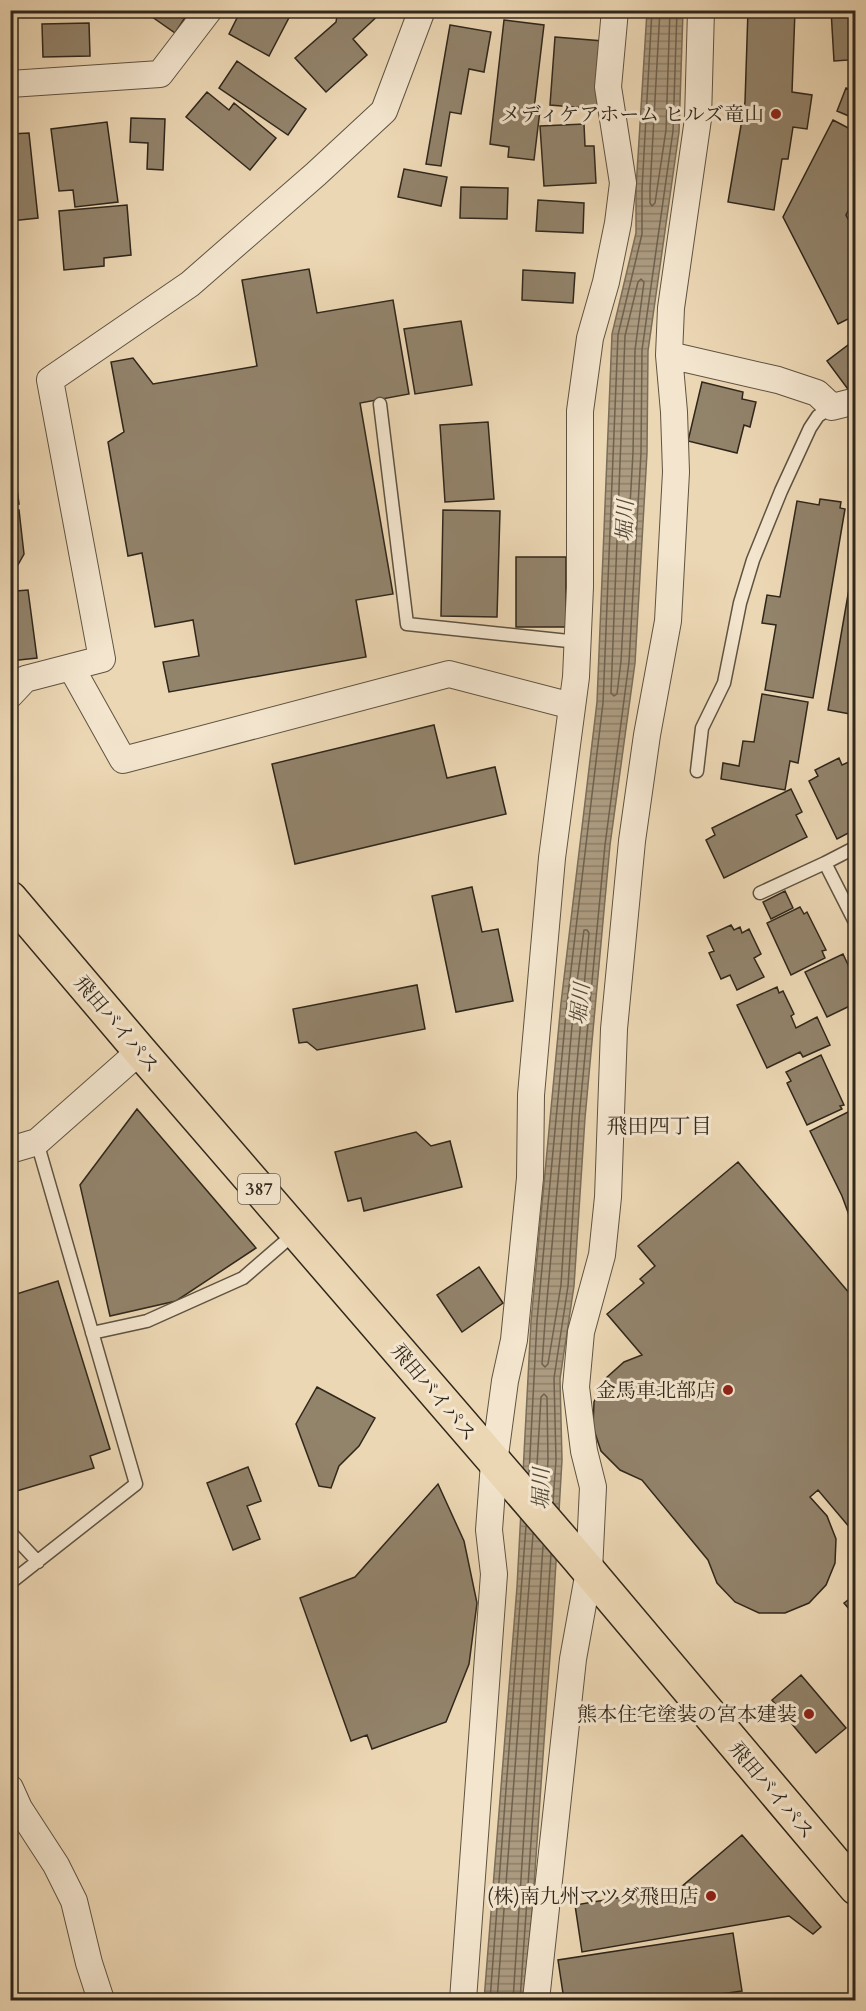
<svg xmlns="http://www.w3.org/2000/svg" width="866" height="2011" viewBox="0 0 866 2011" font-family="Cardo,'Noto Serif JP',serif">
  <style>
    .water { fill: url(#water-rules); stroke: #7a6d58; stroke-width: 1.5 }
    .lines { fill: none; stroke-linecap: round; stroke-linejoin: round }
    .shore { stroke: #6e614e; stroke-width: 1.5 }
    .building { fill: #92836b; stroke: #30271b; stroke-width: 1.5 }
    .lane-casing { stroke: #5f5341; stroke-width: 15 }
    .street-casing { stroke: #5f5341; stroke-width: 28 }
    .highway-casing { stroke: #30271b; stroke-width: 36 }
    .lane { stroke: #f3e5ce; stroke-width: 12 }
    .street { stroke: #f3e5ce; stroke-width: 26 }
    .highway { stroke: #ecd7b4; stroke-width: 33 }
    .poi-dot { fill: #8f2418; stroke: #f3e5ce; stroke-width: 2 }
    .labels { text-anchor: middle; stroke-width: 6; stroke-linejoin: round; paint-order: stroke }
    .shield { fill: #f3e5ce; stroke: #6a6051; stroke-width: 1.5 }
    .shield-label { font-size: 18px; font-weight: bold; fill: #30271b }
    .poi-label { font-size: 20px; fill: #30271b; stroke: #f3e5ce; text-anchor: end }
    .street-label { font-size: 20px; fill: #30271b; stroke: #f3e5ce }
    .water-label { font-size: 21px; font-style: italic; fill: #554a39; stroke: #f3e5ce }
    .neighbourhood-label { font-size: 21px; fill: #30271b; stroke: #f3e5ce }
  </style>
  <defs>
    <pattern id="water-rules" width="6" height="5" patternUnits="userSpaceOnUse" patternTransform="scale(1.5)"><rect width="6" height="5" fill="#ac9b80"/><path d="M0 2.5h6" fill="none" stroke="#8c7e68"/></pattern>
  </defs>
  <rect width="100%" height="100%" fill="#ecd7b4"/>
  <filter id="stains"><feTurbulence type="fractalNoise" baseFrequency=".00333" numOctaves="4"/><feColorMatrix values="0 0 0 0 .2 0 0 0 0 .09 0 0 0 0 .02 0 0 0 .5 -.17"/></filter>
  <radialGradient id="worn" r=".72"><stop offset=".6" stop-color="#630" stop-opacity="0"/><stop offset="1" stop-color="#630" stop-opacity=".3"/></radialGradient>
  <!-- water -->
  <path class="water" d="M647,11h36l-4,121 -31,219 -1,102 -12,210 -25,182 -25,273 -11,168 -14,93 2,81 -9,153 -27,387h-42l33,-413 14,-266 30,-318 36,-301 15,-368 24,-101v-44z"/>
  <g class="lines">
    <!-- shore -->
    <path class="shore" d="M660,10l-10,179v14l2,3 3,-3 11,-73 4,-120
      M641,279l3,3 -9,68 -2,103 -12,208 -4,33 -3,2 -3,-3 14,-357 13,-54z
      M584,930h3l2,3 -17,184 -11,168 -13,79 -3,3 -3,-3 3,-42 29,-318z
      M529,1474l8,-153 30,-318 36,-300 15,-368 24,-101v-45l10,-179
      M536,1482l5,-85 3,-3 3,3 1,63 -2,34
      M553,1502l3,-42 -2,-82 14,-92 11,-168 26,-273 24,-183 12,-209 1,-103 31,-219 4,-121
      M490,2000l36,-474
      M497,2000l36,-466
      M513,2000l30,-454
      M520,2000l31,-446"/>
  </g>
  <!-- building -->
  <path class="building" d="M150,10h40l-15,23 -27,-19z
    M241,10h52l-24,46 -40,-22z
    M338,10h46l-31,29 14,16 -41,37 -31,-34 41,-36z
    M748,10h47l-3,82 20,3 -5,34 -14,-2 -5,32h-6l-8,51 -46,-8 17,-100z
    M831,10h25v37l-8,13 -14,1z
    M504,20l40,5 -10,84 6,1 -6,50 -26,-3 1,-10 -19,-3z
    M89,23l1,33 -47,1 -1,-33z
    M450,25l41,7 -7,40 -15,-3 -8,45 -11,-2 -9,54 -15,-2z
    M555,37l48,4 -5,68 -48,-4z
    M237,61l69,48 -18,26 -69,-47z
    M846,88l10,4v27l-19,-8z
    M207,92l22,18 5,-7 42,35 -26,32 -64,-53z
    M131,118l34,1 -2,51 -16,-1 1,-26 -18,-1z
    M833,120l23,12v64l-10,19 10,20v80l-18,9 -55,-107z
    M107,122l11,80 -43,5 -2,-17 -14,1 -8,-62z
    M584,124l1,22h9l2,37 -52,3 -4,-60z
    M29,133l9,85 -27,3 -1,-87z
    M404,169l43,8 -6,29 -43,-9z
    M461,187l47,1 -1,31 -47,-1z
    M538,200l46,3 -1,30 -47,-2z
    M127,205l4,50 -27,3v8l-40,4 -5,-59z
    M309,269l8,44 76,-13 16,94 -49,9 33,191 -37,6 10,57 -197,35 -6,-30 36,-6 -6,-36 -38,7 -13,-74 -14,3 -20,-114 16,-10 -13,-70 22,-4 20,26 104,-18 -15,-86z
    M523,270l52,3 -2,30 -51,-3z
    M461,321l11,64 -57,9 -11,-65z
    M852,342l4,5v47l-3,2 -26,-35z
    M702,382l41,10 -1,7 14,3 -6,25 -6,-2 -7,28 -49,-12z
    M488,422l6,77 -49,3 -5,-77z
    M11,442l8,62 -9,1v-63z
    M820,499l21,3 -1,6 5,1 -32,189 -48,-8 11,-65 -14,-2 5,-28 13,2 17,-96 22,4z
    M19,510l5,44 -14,25v-68z
    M443,510l57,1 -3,106 -56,-1z
    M516,557h50v70h-50z
    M850,583l6,1v131l-28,-5z
    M28,590l9,68 -27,3v-56l7,-1 -1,-13z
    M762,694l46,8 -10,61 -8,-2 -5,29 -64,-11 2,-16 16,3 4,-25 11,1z
    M434,725l13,53 48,-11 11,47 -211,50 -23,-100z
    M839,758l3,7 9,-4 5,9v59l-19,10 -28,-58 9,-5 -3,-6z
    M791,789l11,23 -6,3 11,22 -83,41 -18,-38 9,-5 -3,-7z
    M472,887l10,45 16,-3 15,72 -57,11 -24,-116z
    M785,891l8,17 -22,11 -8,-17z
    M800,907l4,7 3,-2 19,38 -4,1 3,7 -34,17 -24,-52z
    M731,925l3,5 6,-3 2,6 7,-4 12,25 -7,4 10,19 -27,13 -7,-15 -9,4 -12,-26 5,-2 -7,-15z
    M843,954l8,17 5,-2v34l-29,14 -22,-45z
    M417,985l8,44 -108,21 -10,-8 -8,1 -6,-34z
    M777,987l2,6 4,-2 11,23 -3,2 5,12 21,-11 13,28 -27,12 -3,-5 -33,16 -30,-63z
    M821,1055l23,50 -4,1 2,3 -35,16 -20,-42 4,-2 -5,-9z
    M856,1108v126l-14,-38 -32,-65z
    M137,1109l119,139 -80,53 -66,15 -30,-131z
    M416,1132l15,14 19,-5 12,46 -98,24 -3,-13 -13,3 -13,-49z
    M738,1162l118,139v234l-38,-45 -8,7 17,19 9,23 -1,24 -9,22 -17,18 -24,10h-26l-24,-11 -18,-19 -9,-23 -66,-80 -22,-10 -19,-19 -8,-24 1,-25 11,-23 19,-17 18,-7 -35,-41 37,-31 -4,-4 15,-13 -17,-20z
    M479,1267l24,36 -41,29 -25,-37z
    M58,1281l52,168 -20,7 4,12 -84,25v-197z
    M317,1387l58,31 -16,28 -20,20 -8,22 -12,-2 -23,-62z
    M248,1467l13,34 -14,5 13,33 -27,11 -26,-67z
    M438,1484l26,57 13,62 -8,61 -23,58 -74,27 -5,-14 -16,6 -51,-143 55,-21z
    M856,1594v23l-12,-14z
    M801,1675l45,53 -30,25 -44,-53z
    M742,1835l79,92 -8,7 -24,-18 -207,36 -7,-47 106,-18z
    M733,1933l9,58 -21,3 1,6h-158l-6,-40z"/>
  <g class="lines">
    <!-- lane casing -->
    <g class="lane-casing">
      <path id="lane" d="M380,404l27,220 171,18
        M697,771l5,-43 22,-45 16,-80 13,-43 28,-69 29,-63 8,-12 14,-9
        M825,863l31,-16
        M760,893l65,-30 31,61
        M92,1333l55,-12 96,-43 52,-45
        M10,1532l28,30
        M10,1583l126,-99 -99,-342"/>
    </g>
    <!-- street casing -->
    <g class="street-casing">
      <path id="street" d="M10,84l150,-10 49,-64
        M669,355l109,25 39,13 15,14 24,-6
        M71,667l52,93 326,-86 123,32
        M10,695l15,-16 77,-20 -52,-279 140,-96 126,-110 68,-63 38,-101
        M10,1150l27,-8 103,-91
        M10,1788l9,20 37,57 18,36 15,62 12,37
        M463,2000l31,-426 -5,-44 5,-67 11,-82 9,-41 16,-162 1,-83 21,-237 24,-181 4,-90v-176l10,-73 16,-56 12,-59 5,-40 -15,-96 7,-77
        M536,2000l37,-341 16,-88 4,-84 -9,-36 -8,-64 5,-55 21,-77 6,-58 6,-168 18,-188 15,-106 21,-114 8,-149 -2,-60 -5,-57 2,-47 27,-189 3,-109"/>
    </g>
    <!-- highway casing -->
    <g class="highway-casing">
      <path id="highway" d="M10,898l130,153 437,506 279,331"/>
    </g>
    <!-- lane -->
    <use href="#lane" class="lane"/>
    <!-- street -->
    <use href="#street" class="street"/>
    <!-- highway -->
    <use href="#highway" class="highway"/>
  </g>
  <!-- markers -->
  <g class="poi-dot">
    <circle cx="776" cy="114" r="6"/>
    <circle cx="728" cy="1390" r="6"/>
    <circle cx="809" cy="1714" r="6"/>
    <circle cx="711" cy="1896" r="6"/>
  </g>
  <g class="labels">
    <!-- shield labels -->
    <rect class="shield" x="238" y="1174" width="42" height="30" rx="4.5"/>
    <g class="shield-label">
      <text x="259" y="1195">387</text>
    </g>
    <!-- poi labels -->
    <g class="poi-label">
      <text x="764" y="121">メディケアホーム ヒルズ竜山</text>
      <text x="716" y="1397">金馬車北部店</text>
      <text x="797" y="1721">熊本住宅塗装の宮本建装</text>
      <text x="699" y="1903">(株)南九州マツダ飛田店</text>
    </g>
    <!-- street labels -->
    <g class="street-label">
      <text transform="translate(117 1024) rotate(50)" y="7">飛田バイパス</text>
      <text transform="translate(434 1392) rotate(50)" y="7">飛田バイパス</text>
      <text transform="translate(772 1790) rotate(50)" y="7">飛田バイパス</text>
    </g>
    <!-- water labels -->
    <g class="water-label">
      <text transform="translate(625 521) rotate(-88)" y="7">堀川</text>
      <text transform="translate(580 1004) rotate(-84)" y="7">堀川</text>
      <text transform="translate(541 1489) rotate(-89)" y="7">堀川</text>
    </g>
    <!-- neighbourhood labels -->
    <g class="neighbourhood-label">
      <text x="659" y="1133">飛田四丁目</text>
    </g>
  </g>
  <!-- margin -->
  <rect width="866" height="2011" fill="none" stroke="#ecd7b4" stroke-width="36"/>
  <rect x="12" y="12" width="842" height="1987" fill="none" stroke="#30271b" stroke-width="3"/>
  <rect x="18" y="18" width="830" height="1975" fill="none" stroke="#30271b" stroke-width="1.5"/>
  <rect width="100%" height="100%" filter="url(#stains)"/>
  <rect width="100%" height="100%" fill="url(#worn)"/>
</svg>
